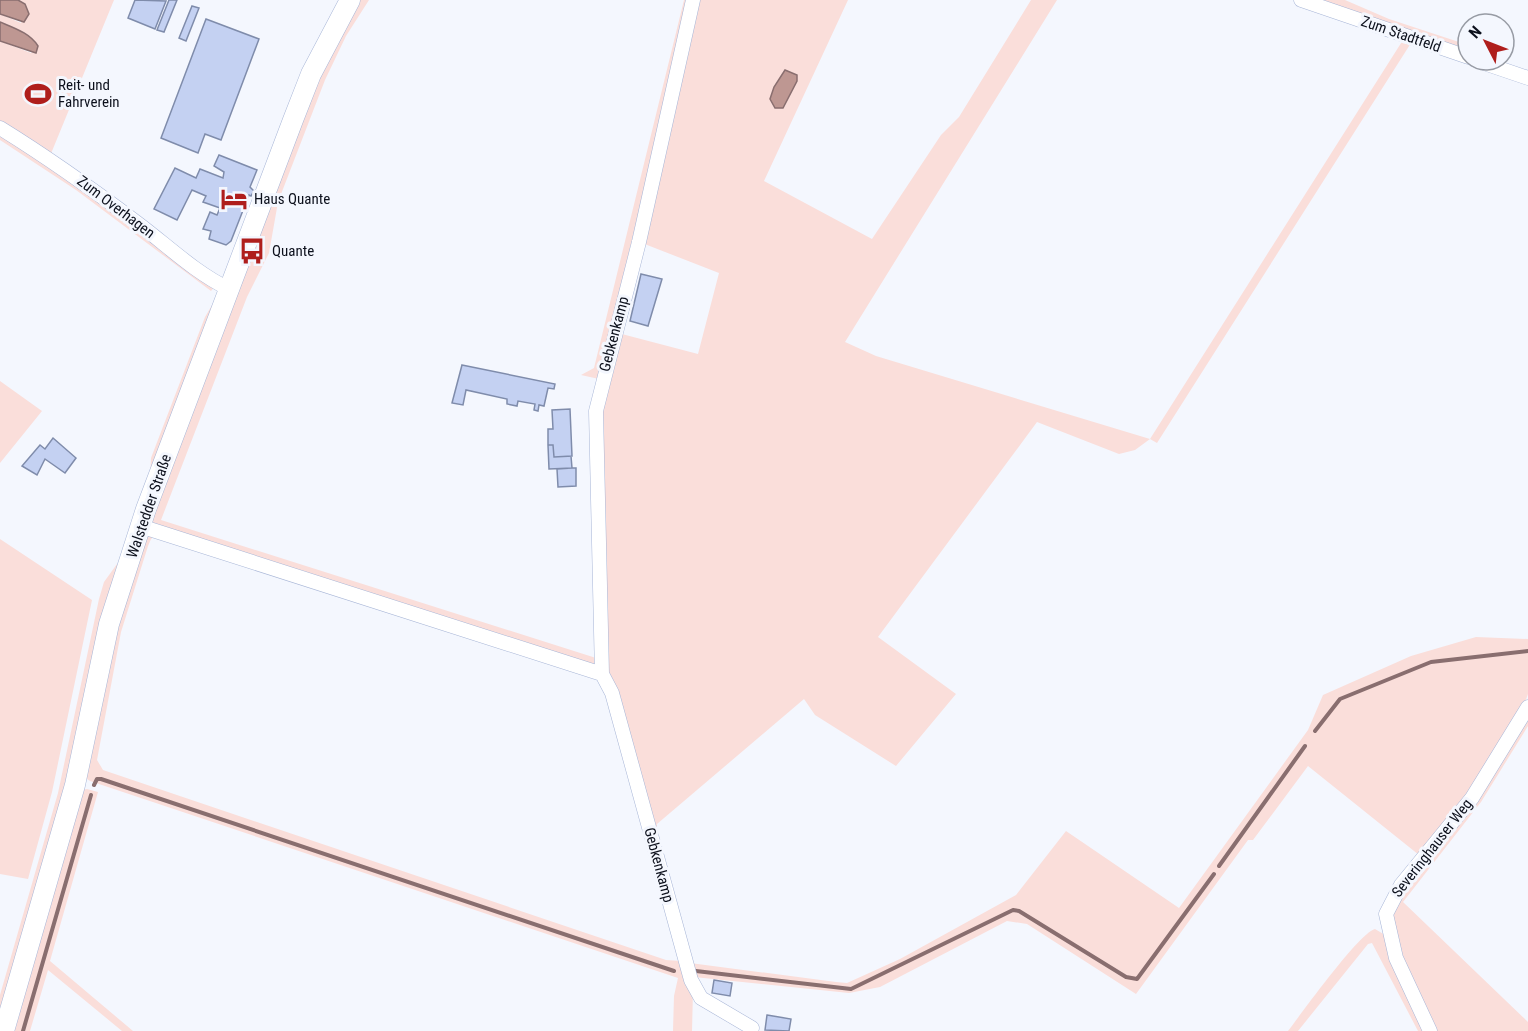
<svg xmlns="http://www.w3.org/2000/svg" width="1528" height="1031" viewBox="0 0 1528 1031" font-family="'Roboto Condensed',sans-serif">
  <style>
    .green { fill: #fadeda }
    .water { fill: #be9792; stroke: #896e6f; stroke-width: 1.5 }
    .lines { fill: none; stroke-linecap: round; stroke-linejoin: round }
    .stream { stroke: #896e6f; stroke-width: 4 }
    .building { fill: #c4d1f2; stroke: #7f8cab; stroke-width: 1.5 }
    .street-casing { stroke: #a8b6d7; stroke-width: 15 }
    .secondary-casing { stroke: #a8b6d7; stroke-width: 21 }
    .street { stroke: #fff; stroke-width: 14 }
    .secondary { stroke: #fff; stroke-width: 20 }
    .labels { text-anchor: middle; stroke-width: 6; stroke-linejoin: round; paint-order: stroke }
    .street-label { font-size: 15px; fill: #0c101c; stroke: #f4f7fe }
    .poi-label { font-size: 15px; fill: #0c101c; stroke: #f4f7fe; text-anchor: start }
  </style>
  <rect width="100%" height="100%" fill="#f4f7fe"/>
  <!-- green -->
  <path class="green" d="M18,0h96l-64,156 -50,-31v-84l31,12 7,-7 -15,-14 -23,-10v-8l21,9 4,-19z
    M358,0h11l-23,36 -21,44 -47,122 -9,51 -22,44 -86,223 435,138 -1,7 -443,-142 -2,-5 167,-442z
    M684,0h5l-90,379 -18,-4 13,-7z
    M696,0h152l-84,181 108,58 69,-104 18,-18 72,-117h26l-212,342 31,14 274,83 253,-399 8,3 -254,400 -7,-4 -15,11 -16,4 -82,-32 -159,215 78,57 -60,72 -81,-51 -11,-16 -147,125v15l-49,-168 -8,-261 18,-77 80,21 21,-81 -77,-30z
    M1313,0h32l44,19 79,26v9z
    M0,132l215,154 -4,5 -135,-101 -76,-50z
    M221,290l-71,190 1,-22 54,-141z
    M0,381l42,30 -42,52z
    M158,533l-7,6 -3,7 -27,86 -24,128 6,10 563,190 15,1 12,30 -1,40h-19l1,-35 4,-18 -588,-197 -6,-4 29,-153 28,-88z
    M0,539l92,61 -40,192 -24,87 -28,-5z
    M117,564l2,1 -46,200 -73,255v-25l58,-202 41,-194 5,-17z
    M1476,637l52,2v55l-4,11 -56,91 -49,59 -111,-89 -55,74h-5l-112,154 -109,-70 -20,-3 -127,66 -31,6 -155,-16 -4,-14 146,19 11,1 53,-24 116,-64 50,-64 113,77 129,-178 15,-35 88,-39z
    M1528,712v14l-47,76 -78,100 125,120v9h-94c-18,-39 -47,-83 -39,-127z
    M87,789l11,3 -48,169 83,70h-11l-74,-61 -18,61h-21l73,-241z
    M1375,929l10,6 42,96h-9l-46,-88 -4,1 -70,87h-10c14,-18 71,-98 87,-102z"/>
  <!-- water -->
  <path class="water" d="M0,0h18l7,4 4,10 -5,8 -24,-8z
    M0,22c14,6 30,11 38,24l-2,7 -36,-12z
    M785,70l12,5v6l-14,27h-8l-5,-9 4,-12z"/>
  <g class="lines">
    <!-- stream -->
    <path class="stream" d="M1315,731l25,-32 91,-37 97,-11
      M94,785l3,-6h4l573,192
      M1219,866l86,-120
      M696,971l155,18 162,-79 6,1 107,66 11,2 77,-105
      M23,1031l68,-236"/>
  </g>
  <!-- building -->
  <path class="building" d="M135,0l31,1 -11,28 -27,-11z
    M169,0h8l-13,32 -7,-2z
    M192,6l7,2 -13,33 -7,-3z
    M206,19l53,20 -38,101 -16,-6 -7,19 -37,-15z
    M219,155l38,15 -7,17 4,4 -3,5 -2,-1 -18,46 -5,4 -17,-6 2,-8 -8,-2 7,-17 7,3 3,-7 -17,-6 3,-6 -14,-6 -15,30 -23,-11 21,-41 21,10 4,-9 23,9 1,-6 -10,-6z
    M641,274l21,5 -14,47 -18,-5z
    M462,365l93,19 -1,5 -6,-1 -4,18 -5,-1 -1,6 -4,-1 1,-6 -17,-3 -1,5 -10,-2v-5l-41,-9 -3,15 -11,-2z
    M570,409l2,47 -18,1 -1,-12h-5v-16h5l-1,-19z
    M53,438l23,20 -11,15 -20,-14 -8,16 -15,-9 18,-21 5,4z
    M548,445h5l1,12 17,-1 1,12 -23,1z
    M572,468h4v18l-18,1 -1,-18z
    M714,980l18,3 -2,13 -18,-3z
    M767,1015l24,4 -2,12 -24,-1z"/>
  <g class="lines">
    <!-- street casing -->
    <g class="street-casing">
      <path id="street" d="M1301,0l167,57
        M1475,60l53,18
        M0,128c47,29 92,61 136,94 31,23 58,50 93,67
        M140,526l462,148 -6,-263 43,-169 54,-242
        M602,674l10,19 79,287 10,18 51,30
        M1430,1031l-34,-73 -10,-44 15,-29 71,-87 56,-91"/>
    </g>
    <!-- secondary casing -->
    <g class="secondary-casing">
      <path id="secondary" d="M4,1031l71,-246 34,-161 37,-115 147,-389 18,-46 39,-74"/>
    </g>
    <!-- street -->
    <use href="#street" class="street"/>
    <!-- secondary -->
    <use href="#secondary" class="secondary"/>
  </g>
  <!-- icons -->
  <defs>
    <g id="stadium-bare" transform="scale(2.07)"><path d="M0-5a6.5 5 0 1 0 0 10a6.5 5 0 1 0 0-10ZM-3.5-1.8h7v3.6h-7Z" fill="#af1e1c" stroke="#f4f7fe" stroke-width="2.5" paint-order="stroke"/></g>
    <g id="hotel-bare" transform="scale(2.07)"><path d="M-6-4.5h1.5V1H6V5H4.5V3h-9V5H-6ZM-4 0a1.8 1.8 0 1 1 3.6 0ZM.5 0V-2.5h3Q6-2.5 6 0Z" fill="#af1e1c" stroke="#f4f7fe" stroke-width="2.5" paint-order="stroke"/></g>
    <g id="bus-bare" transform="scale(2.07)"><path d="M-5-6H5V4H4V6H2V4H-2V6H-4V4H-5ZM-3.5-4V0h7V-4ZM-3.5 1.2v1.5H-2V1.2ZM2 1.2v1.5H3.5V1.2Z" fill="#af1e1c" stroke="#f4f7fe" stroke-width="2.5" paint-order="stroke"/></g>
  </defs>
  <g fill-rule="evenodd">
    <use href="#stadium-bare" x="38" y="94"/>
    <use href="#hotel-bare" x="234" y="199"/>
    <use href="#bus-bare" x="252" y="251"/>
  </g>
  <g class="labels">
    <!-- street labels -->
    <g class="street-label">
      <text transform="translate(1401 34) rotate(19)" y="5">Zum Stadtfeld</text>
      <text transform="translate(116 207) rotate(37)" y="5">Zum Overhagen</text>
      <text transform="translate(614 334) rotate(-75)" y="5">Gebkenkamp</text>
      <text transform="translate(149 506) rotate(-71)" y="5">Walstedder Straße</text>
      <text transform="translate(1432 848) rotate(-52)" y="5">Severinghauser Weg</text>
      <text transform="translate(659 865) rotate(75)" y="5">Gebkenkamp</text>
    </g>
    <!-- poi labels -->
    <g class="poi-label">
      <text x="58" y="90">Reit- und<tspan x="58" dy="17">Fahrverein</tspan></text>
      <text x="254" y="204">Haus Quante</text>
      <text x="272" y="256">Quante</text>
    </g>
  </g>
  <!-- north arrow -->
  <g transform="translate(1486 42) rotate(312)"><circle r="28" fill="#f4f7fe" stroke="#979ba4" stroke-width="1.5"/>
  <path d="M0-4.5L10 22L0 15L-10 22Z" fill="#af1e1c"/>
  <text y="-9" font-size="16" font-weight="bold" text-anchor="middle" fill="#0c101c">N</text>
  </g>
</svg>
